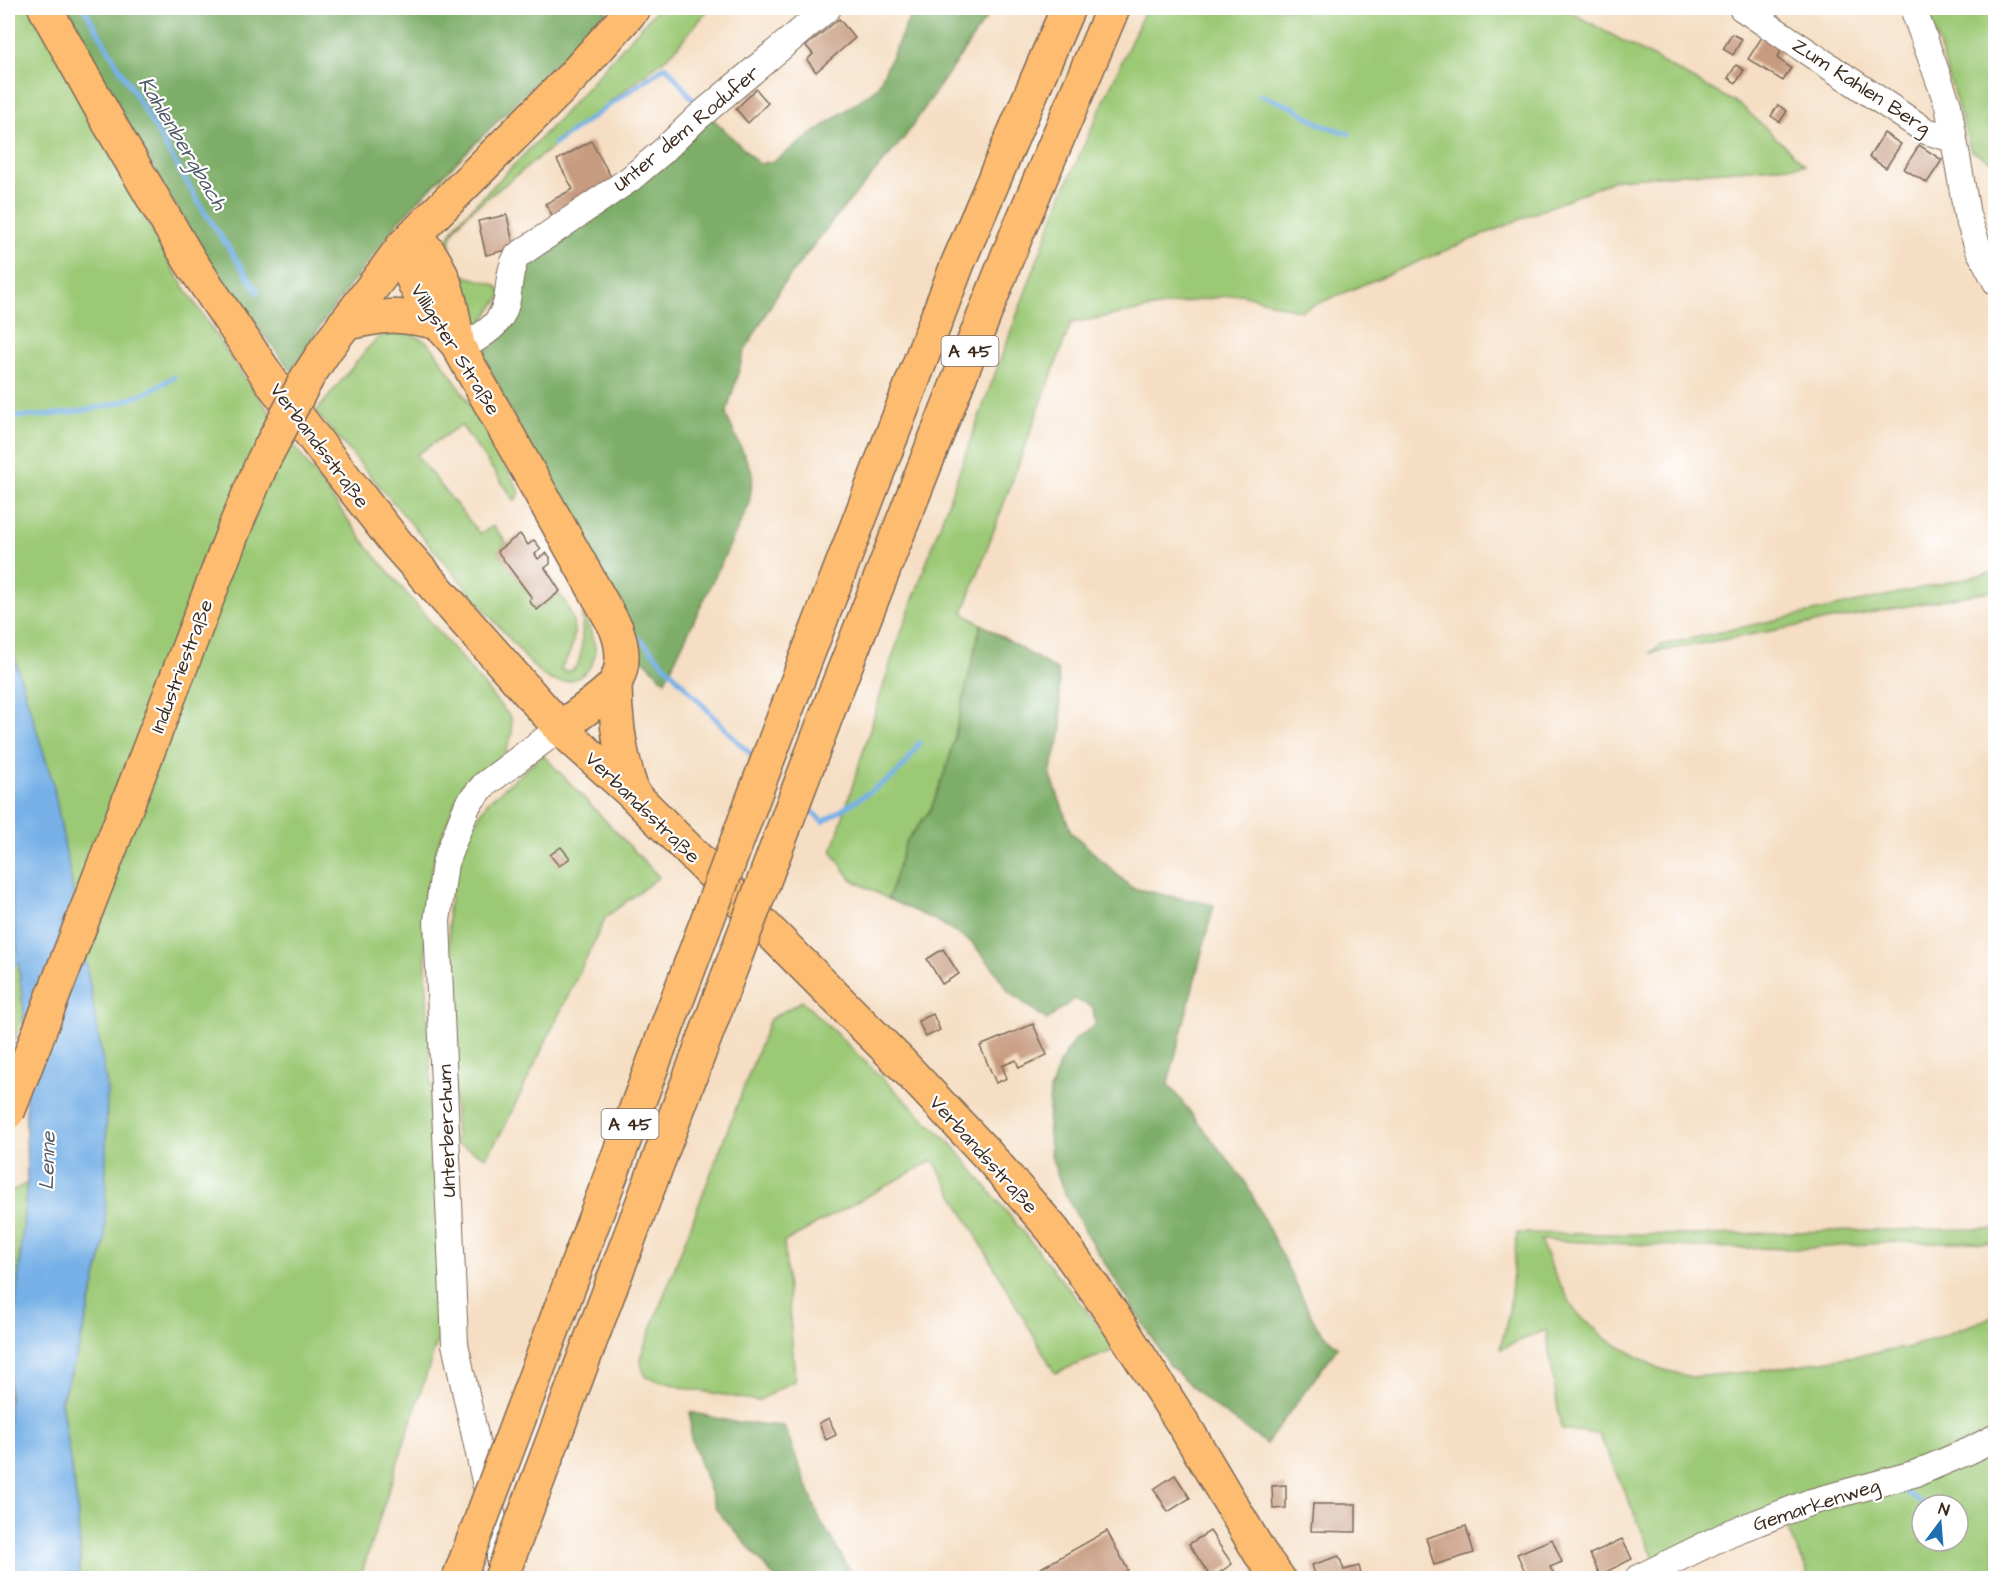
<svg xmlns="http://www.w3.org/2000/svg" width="2003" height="1586" viewBox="0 0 2003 1586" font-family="'Architects Daughter',sans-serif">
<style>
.green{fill:#9cc976;stroke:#6c7a4a;stroke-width:1.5;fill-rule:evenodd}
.forest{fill:#7dad67;stroke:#5c6c42;stroke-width:1.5}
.water{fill:#76b0e7;stroke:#586d82;stroke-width:1.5}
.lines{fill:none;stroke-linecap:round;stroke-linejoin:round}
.stream{stroke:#76b0e7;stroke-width:5}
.building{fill:#c79b80}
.minor-casing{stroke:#7c6958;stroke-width:28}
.major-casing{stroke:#7c6958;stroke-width:36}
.highway-casing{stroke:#7c6958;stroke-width:36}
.minor{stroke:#fff;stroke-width:26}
.major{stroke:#febc70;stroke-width:33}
.highway{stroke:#febc70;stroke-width:33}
.major-bridge-casing{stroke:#7c6958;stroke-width:36;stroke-linecap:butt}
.highway-bridge-casing{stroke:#7c6958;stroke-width:36;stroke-linecap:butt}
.major-bridge{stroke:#febc70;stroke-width:33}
.highway-bridge{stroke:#febc70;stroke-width:33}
.labels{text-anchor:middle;stroke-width:4.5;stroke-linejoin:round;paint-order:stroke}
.shield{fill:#fff;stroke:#766a62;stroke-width:1.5}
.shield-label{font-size:18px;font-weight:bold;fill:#3b2a1e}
.street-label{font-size:20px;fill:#3b2a1e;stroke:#fff}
.water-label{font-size:21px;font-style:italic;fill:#505964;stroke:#fff}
</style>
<rect width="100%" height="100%" fill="#fff"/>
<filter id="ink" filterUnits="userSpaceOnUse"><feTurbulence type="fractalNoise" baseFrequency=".0167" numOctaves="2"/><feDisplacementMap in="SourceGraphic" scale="12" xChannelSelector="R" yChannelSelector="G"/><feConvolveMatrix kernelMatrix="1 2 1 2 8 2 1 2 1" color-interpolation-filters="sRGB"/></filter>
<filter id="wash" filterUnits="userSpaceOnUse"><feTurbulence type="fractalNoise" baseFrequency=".008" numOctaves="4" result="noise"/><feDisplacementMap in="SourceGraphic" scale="24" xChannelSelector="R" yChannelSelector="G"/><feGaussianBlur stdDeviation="1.35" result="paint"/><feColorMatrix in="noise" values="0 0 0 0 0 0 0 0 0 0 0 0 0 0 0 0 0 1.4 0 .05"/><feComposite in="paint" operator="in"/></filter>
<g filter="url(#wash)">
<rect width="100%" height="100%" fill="#f5dec3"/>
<g class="green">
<polygon points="8,8 33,8 175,273 236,366 367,546 511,718 512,734 504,757 456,800 438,845 426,895 426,973 431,1079 447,1311 360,1578 79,1578 80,1551 77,1503 61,1401 78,1352 105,1242 12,647 8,637"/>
<path d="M 658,8 L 710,8 L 671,54 L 467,214 C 454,229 448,236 451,257 C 457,288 493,272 502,294 L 480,325 L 472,322 L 464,313 L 445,249 L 448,238 L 458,222 L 556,122 Z"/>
<polygon points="1146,8 1563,8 1742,106 1805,165 1617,179 1300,311 1241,294 1186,302 1071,323 963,613 981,624 949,760 931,809 906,842 888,899 851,879 832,852 892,658 979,417 1062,194"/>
<polygon points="1928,8 1995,8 1995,163 1971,151"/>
<path d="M 395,332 L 409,333 L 426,341 L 435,351 L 472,407 L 520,492 L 515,501 L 461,425 L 416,455 L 480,534 L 493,526 L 507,543 L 498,551 L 532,598 L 530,601 L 536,610 L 559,593 C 578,618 580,643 560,669 C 587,682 582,628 582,614 C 588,625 596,640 595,653 C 593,674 568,688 549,679 C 539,674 532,665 525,657 L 316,412 L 367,349 L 379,337 Z"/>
<polygon points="1995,572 1995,590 1650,653 1661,645"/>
<polygon points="543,755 659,877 606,917 503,1130 486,1157 456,1143 448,911 457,864 470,829 488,802"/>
<polygon points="8,863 24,1014 8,1058"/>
<polygon points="802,1001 955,1148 1117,1349 1055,1373 933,1160 784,1242 795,1380 758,1401 689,1389 645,1377 640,1358 770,1019"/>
<polygon points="27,1183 10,1367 8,1443 8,1193"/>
<polygon points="1995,1229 1995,1244 1972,1242 1896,1242 1798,1249 1696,1247 1540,1240 1555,1275 1575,1311 1606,1339 1658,1368 1691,1377 1759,1371 1911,1347 1985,1320 1995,1313 1995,1431 1656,1563 1599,1434 1561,1429 1546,1330 1500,1349 1509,1313 1517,1233 1709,1235 1857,1230"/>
<path d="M 1995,1442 L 1995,1578 L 1810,1578 L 1783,1520 ZM 1922,1505 L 1958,1505 L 1958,1541 L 1922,1541 Z"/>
</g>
<g class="forest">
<polygon points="62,8 610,8 400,219 322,323 292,372 205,258"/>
<polygon points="914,8 993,8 904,138 834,219 782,286 744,352 726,415 753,474 749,505 665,681 635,651 484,359 482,351 484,343 514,269 709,115 759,164 774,161 877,88"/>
<polygon points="981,624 1058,671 1062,730 1050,773 1071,832 1132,888 1214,905 1168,1084 1246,1183 1317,1327 1338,1347 1266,1444 1207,1401 1169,1365 1087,1235 1063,1190 1051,1156 1048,1125 1050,1091 1059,1064 1074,1040 1095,1025 1093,1007 1074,999 1047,1020 1009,992 991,965 971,942 939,922 888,899 906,841 931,809 949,760"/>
<polygon points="690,1412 734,1422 784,1426 820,1520 855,1578 775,1578 716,1509 691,1438"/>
</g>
<polygon class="water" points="8,637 53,783 84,949 107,1088 105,1242 78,1352 61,1401 77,1503 80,1551 79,1578 8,1578 8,1443 10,1367 27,1183 24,1015 8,863"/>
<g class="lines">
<g class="stream">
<polyline points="84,8 202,208 258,292"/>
<polyline points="1260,95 1293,107 1320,124 1349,134"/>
<polyline points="554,144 666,66 698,106 700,104"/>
<path d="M 8,417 C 52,416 110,410 150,391 C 158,387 166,381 174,377"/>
<polyline points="638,638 646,645 734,738 757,760"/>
<polyline points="805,805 823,822 894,776 906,763 919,743"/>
<polyline points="8,970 22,953"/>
<polyline points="1894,1491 1904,1491 1924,1505"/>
</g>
</g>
<g id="blocks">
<g class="building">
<polygon points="839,19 855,38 816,72 807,60 813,54 806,46"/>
<polygon points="1732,34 1742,39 1733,55 1723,49"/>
<polygon points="1762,37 1782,50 1777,58 1791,68 1783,81 1748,59"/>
<polygon points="1736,65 1744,70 1736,83 1728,78"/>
<polygon points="756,89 768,103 748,123 736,109"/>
<polygon points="1778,105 1787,111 1780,122 1771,116"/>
<polygon points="1884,133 1901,144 1886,168 1869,157"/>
<polygon points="591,141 615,184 554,218 545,204 573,189 557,160"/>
<polygon points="1919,145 1942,160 1927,183 1904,169"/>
<polygon points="1995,165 1996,165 1996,182 1990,179"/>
<polygon points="507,215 514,248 486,255 478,221"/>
<polygon points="520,534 528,545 534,540 541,549 535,554 538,559 546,553 550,557 550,564 545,568 560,591 537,610 529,601 532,598 497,551"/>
<polygon points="561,847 570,858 559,866 550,855"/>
<polygon points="943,949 959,974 942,984 927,959"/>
<polygon points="933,1014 940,1030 926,1037 918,1021"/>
<polygon points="1033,1024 1047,1055 1019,1068 1016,1060 1002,1066 1007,1078 996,1083 980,1046"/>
<polygon points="829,1418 836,1435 826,1440 819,1423"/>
<polygon points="1175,1475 1190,1498 1168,1512 1154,1489"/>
<polygon points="1286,1485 1286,1508 1273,1509 1272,1486"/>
<polygon points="1313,1504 1356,1504 1356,1532 1311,1531"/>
<polygon points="1466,1526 1474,1553 1434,1565 1426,1538"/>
<polygon points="1107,1531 1128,1570 1114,1578 1023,1578"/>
<polygon points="1210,1531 1232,1564 1211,1578 1189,1544"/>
<polygon points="1552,1539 1562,1562 1550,1567 1556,1578 1528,1578 1517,1554"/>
<polygon points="1622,1539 1632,1559 1600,1575 1590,1554"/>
<polygon points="1339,1556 1344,1570 1359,1566 1362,1578 1316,1578 1312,1565"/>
</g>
</g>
</g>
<g filter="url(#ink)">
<use href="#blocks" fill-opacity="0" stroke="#7c6958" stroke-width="1.5"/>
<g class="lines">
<defs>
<g id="minor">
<polyline points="1742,8 1926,131 1953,139"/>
<polyline points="1913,8 1948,105 1967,215 1979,250 1996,282"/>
<path d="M 460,349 C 484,334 505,325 508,293 C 510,279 510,269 517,256 L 630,179 L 662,152 L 697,118 L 828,8"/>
<polyline points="500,1574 500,1550 455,1344 437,921 445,863 468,804 484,785 560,728"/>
<polyline points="1638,1578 1730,1533 1811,1502 1917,1473 1969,1451 1996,1437"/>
</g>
<g id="major">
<polyline points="45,8 109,123 190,261 273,384 323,450 397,544 560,728 634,795 902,1064 985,1152 1053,1230 1111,1312 1187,1430 1260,1553 1278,1578"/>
<path d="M 413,235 C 444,262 451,300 457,339"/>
<path d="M 404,245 C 409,286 430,315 457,344 L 616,628 C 623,646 625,666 615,683 C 609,693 572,719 560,728"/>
<path d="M 344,324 C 384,315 397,313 438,323"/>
<polyline points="307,378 326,349 404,245 572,77 634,8"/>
<path d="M 615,684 C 615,723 620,757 633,794"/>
</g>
<g id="highway">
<polyline points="802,669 958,263 1068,8"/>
<polyline points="833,698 1008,255 1113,8"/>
</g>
</defs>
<use href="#minor" class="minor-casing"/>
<use href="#major" class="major-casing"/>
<use href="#highway" class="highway-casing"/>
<use href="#minor" class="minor"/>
<use href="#major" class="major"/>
<use href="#highway" class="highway"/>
<defs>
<polyline id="major-bridge" points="8,1112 237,522 263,461 307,378"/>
<g id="highway-bridge">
<polyline points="459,1578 802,669"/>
<polyline points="501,1578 833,698"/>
</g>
</defs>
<use href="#major-bridge" class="major-bridge-casing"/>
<use href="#highway-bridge" class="highway-bridge-casing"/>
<use href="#major-bridge" class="major-bridge"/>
<use href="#highway-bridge" class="highway-bridge"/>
</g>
</g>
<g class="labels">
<g class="shield">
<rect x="941.5" y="336" width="57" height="30" rx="4.5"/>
<rect x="601.5" y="1109" width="57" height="30" rx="4.5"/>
</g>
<g class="shield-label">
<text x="970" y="357">A 45</text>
<text x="630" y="1130">A 45</text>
</g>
<g class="street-label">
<text transform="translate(1862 86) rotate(33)" y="7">Zum Kahlen Berg</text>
<text transform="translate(686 128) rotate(-40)" y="7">Unter dem Rodufer</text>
<text transform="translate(456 349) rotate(58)" y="7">Villigster Straße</text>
<text transform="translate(320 445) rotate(53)" y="7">Verbandsstraße</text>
<text transform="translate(181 666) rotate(-69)" y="7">Industriestraße</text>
<text transform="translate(643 807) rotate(44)" y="7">Verbandsstraße</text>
<text transform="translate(446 1131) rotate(-92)" y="7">Unterberchum</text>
<text transform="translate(984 1154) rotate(48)" y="7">Verbandsstraße</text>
<text transform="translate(1816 1504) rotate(-18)" y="7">Gemarkenweg</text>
</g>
<g class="water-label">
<text transform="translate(183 143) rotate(59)" y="7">Kahlenbergbach</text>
<text transform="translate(47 1161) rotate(-88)" y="7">Lenne</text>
</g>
</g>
<rect width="2003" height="1586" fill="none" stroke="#fff" stroke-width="30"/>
<g transform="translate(1940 1523) rotate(16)"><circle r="28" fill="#ffffff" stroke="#b1aaa5" stroke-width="1.5"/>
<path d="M0-4.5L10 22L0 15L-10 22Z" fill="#1f6fb2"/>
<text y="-9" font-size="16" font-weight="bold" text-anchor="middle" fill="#3b2a1e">N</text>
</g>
</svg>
